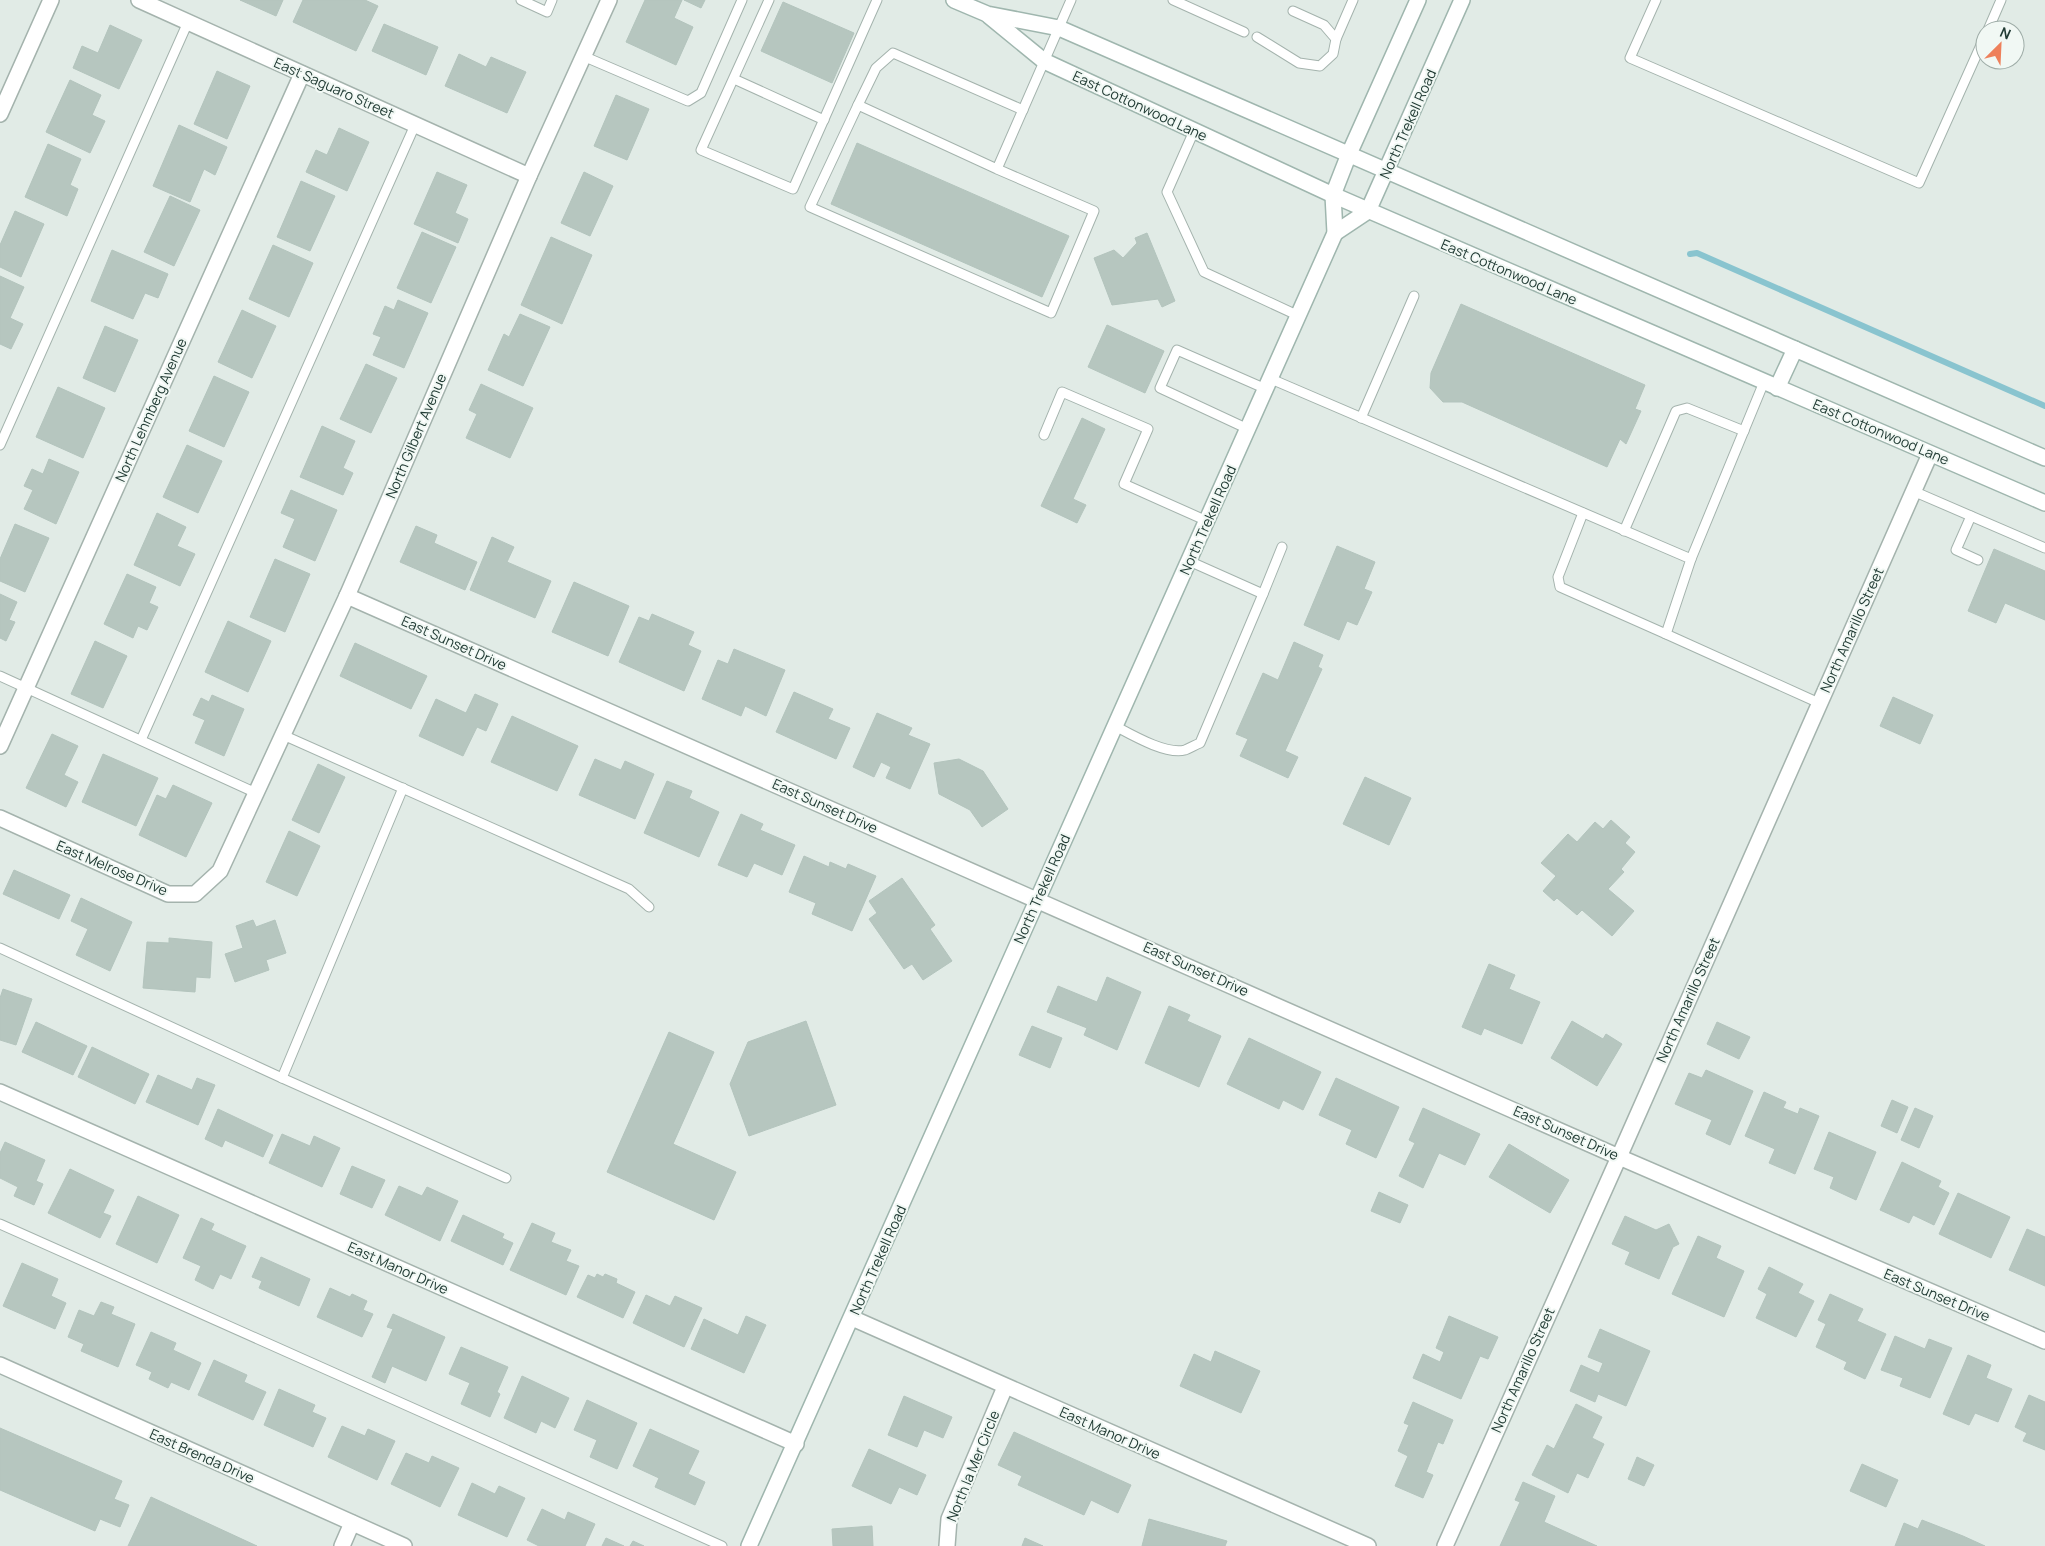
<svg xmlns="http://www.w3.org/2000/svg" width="2045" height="1546" viewBox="0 0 2045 1546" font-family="Manrope,sans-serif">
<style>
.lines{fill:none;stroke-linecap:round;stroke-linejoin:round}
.stream{stroke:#89c4cf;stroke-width:6}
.building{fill:#b6c6bf;stroke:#b3c4bd}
.service-casing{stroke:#a4b3ad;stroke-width:11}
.minor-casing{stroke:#a4b3ad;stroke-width:18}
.secondary-casing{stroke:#9fb6ae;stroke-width:18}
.service{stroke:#fff;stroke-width:9}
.minor{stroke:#fff;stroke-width:15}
.secondary{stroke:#fff;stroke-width:15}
.labels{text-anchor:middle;stroke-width:4;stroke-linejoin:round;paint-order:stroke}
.street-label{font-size:14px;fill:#213b34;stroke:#f1f8f4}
</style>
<rect width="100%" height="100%" fill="#e1ebe6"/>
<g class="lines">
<polyline class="stream" points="1690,254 1697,253 2045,406"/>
</g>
<g class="building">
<polygon points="240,0 283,0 276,16"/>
<polygon points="303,0 365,0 378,6 356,51 293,22"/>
<polygon points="645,0 682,0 674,18 693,27 676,65 626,42"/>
<polygon points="684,0 705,0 701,8"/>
<polygon points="783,2 854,33 832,83 761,51"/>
<polygon points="384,24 438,47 426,75 372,51"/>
<polygon points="110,25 142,40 119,89 73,68 82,46 98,53"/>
<polygon points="459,54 486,67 491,57 526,72 507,113 445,86"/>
<polygon points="217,71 250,86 227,139 194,124"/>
<polygon points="70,80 101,95 92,115 105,121 90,153 46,132"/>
<polygon points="616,95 649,109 627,160 594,146"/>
<polygon points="179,125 227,147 215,175 204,169 190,202 153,186"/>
<polygon points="339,128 369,142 347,191 306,172 316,150 327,155"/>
<polygon points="857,143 1069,236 1042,297 831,204"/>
<polygon points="48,144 81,159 70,185 78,189 67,216 25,197"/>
<polygon points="437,172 467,185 455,213 468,219 458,243 414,224"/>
<polygon points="584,172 613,186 590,236 561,223"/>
<polygon points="301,181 335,196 310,251 277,237"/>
<polygon points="170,196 200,210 174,266 144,252"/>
<polygon points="15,211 44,224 21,277 0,267 0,245"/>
<polygon points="422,232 456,247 431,303 397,288"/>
<polygon points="1147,233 1175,301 1162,307 1158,299 1112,305 1094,258 1114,250 1123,258 1137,243 1135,238"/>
<polygon points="551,237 592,255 562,324 521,305"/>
<polygon points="273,245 313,263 289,317 249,299"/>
<polygon points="112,250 168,274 158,298 145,293 133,319 91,301"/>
<polygon points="0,276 24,287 10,318 23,324 11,349 0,344"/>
<polygon points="398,300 428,313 404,368 373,355 381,337 373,334 385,306 394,310"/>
<polygon points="1461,304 1645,385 1635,409 1641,411 1626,444 1620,439 1607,467 1462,402 1443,402 1430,388 1431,373"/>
<polygon points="242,310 276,326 252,378 218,362"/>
<polygon points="520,314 550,327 523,386 488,370 504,334 509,337"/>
<polygon points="1107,325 1164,351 1145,393 1088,367"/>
<polygon points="105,326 138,340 115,392 83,378"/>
<polygon points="366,364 397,378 371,433 340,419"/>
<polygon points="214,376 249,392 224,447 189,431"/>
<polygon points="481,384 533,408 510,458 466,438 477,414 469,410"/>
<polygon points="58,387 105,408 83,458 36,437"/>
<polygon points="1082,418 1105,429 1073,499 1086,505 1077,523 1041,506"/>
<polygon points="322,426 355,441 343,468 353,473 343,495 300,477"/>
<polygon points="187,445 222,461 198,513 163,497"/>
<polygon points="49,459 79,472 56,524 24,509 33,490 24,486 32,469 43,474"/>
<polygon points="291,490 337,510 315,561 283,547 295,519 281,513"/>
<polygon points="157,513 186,527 177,546 195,554 180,586 134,565"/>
<polygon points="15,524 49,538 25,592 0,581 0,559"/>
<polygon points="416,526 437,535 434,543 477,562 465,590 400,562"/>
<polygon points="492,537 514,547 507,562 551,581 535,618 470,590"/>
<polygon points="1337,546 1375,562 1364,589 1372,592 1357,625 1347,621 1339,640 1304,625"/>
<polygon points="1994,549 2045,571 2045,620 2005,603 1996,623 1968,611"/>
<polygon points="275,559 310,574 285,632 250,617"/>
<polygon points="127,574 156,587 149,603 158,607 147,630 138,626 133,638 104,624"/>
<polygon points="574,582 629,606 608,656 552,632"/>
<polygon points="0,594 17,602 9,620 15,622 6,641 0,638"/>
<polygon points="652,614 694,632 688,645 701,651 684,691 619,662 639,617 649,621"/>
<polygon points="228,621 271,641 248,692 205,672"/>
<polygon points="95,641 127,656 103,708 71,694"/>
<polygon points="1294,642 1323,655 1318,667 1322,669 1285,751 1298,757 1288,778 1240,756 1248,739 1236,734 1263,673 1278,680"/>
<polygon points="355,643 427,676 411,709 340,676"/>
<polygon points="734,649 785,670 766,716 745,706 741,716 702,699 718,660 728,664"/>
<polygon points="794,692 833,709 828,719 850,728 836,759 776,732"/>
<polygon points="475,694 498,704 486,731 477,727 463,756 419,736 436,699 466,713"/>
<polygon points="212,695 244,709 224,756 195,743 205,720 193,715 201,698 209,702"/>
<polygon points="1893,697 1933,715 1920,744 1880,726"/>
<polygon points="877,713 912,728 908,735 930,744 910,789 886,778 891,767 881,762 874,777 853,767"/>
<polygon points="512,716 578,746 557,791 491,762"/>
<polygon points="52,734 78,746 64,775 78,782 66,807 26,788"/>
<polygon points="103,754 158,778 136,826 82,802"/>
<polygon points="595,759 621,770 625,761 654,774 635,819 579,795"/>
<polygon points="959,759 983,771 1008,809 982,827 970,810 939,794 934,763"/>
<polygon points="318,764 345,777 319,833 292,820"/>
<polygon points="1365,777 1411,798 1389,845 1343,824"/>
<polygon points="667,781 692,791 689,798 719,812 699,857 644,833"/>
<polygon points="173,785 212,803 186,857 139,835 157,795 166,799"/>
<polygon points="741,814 763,824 760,830 795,845 782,875 754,863 747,877 718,865"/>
<polygon points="1611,820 1630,837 1625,843 1635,852 1621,869 1624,872 1608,889 1634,911 1612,936 1582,910 1577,915 1557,898 1554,901 1543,891 1556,876 1541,863 1568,834 1577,842 1595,822 1603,829"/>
<polygon points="289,831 320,846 297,896 266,882"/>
<polygon points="804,856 829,867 830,862 846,869 848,864 876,876 852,931 812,914 816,903 789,892"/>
<polygon points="14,870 70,895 59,919 3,894"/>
<polygon points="902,878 935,925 930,929 952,961 923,980 912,964 904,969 869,919 877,913 869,901"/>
<polygon points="81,898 132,922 110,971 76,955 88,929 71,921"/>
<polygon points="253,920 256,927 275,920 286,953 266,960 269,970 235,982 225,954 243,948 236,926"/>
<polygon points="169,938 212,942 210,978 196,977 195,992 143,988 147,942 169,943"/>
<polygon points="1489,964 1515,975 1509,989 1540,1002 1522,1044 1484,1028 1481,1035 1462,1027"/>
<polygon points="1107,977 1141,992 1117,1050 1084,1035 1087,1028 1047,1012 1058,986 1097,1002"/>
<polygon points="3,989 32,999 16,1045 0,1040 0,998"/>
<polygon points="1169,1006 1190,1015 1187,1021 1221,1036 1199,1087 1145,1063"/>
<polygon points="806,1021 836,1105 749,1136 730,1084 748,1042"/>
<polygon points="1572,1021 1603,1039 1606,1034 1622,1044 1597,1086 1551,1058"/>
<polygon points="36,1022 87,1046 73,1075 22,1052"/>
<polygon points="1717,1022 1750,1037 1739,1059 1707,1044"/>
<polygon points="1032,1026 1062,1038 1050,1068 1019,1055"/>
<polygon points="669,1032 714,1052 673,1144 736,1172 714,1220 607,1172"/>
<polygon points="1249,1038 1321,1072 1303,1110 1283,1100 1279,1109 1227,1084"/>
<polygon points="92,1047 149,1074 135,1104 78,1077"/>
<polygon points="1706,1070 1753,1091 1730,1145 1706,1134 1712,1120 1675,1104 1689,1073 1702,1078"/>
<polygon points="158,1075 192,1090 197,1078 215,1085 198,1125 146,1102"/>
<polygon points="1336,1078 1399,1107 1376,1158 1346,1144 1352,1130 1319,1115"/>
<polygon points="1764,1092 1786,1102 1783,1108 1798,1114 1800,1108 1819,1116 1795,1174 1769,1163 1775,1149 1745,1136"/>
<polygon points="1892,1100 1908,1107 1897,1133 1881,1126"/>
<polygon points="1423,1108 1480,1134 1465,1165 1439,1153 1423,1188 1399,1176 1415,1143 1409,1140"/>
<polygon points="1915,1108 1933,1116 1919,1148 1901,1140"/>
<polygon points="218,1109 273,1135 263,1157 225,1140 222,1147 205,1139"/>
<polygon points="1829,1132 1876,1152 1856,1200 1830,1188 1834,1177 1814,1169"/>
<polygon points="282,1134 310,1146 314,1136 340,1148 322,1187 269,1163"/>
<polygon points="5,1142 45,1160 36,1181 43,1184 34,1205 14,1196 18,1187 0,1178 0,1153"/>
<polygon points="1509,1144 1569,1180 1550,1213 1489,1177"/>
<polygon points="1902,1162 1941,1181 1938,1187 1949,1193 1934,1225 1913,1215 1909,1223 1880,1210"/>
<polygon points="352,1166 385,1180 372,1208 340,1194"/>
<polygon points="70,1169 114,1190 103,1213 111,1216 100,1238 48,1213"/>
<polygon points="399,1186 422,1196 427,1187 458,1201 440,1241 385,1215"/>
<polygon points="1379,1192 1408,1205 1400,1223 1371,1211"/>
<polygon points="1958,1193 2010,1217 1991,1258 1939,1234"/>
<polygon points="138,1196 179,1215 157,1263 116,1244"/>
<polygon points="463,1215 504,1234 502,1238 513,1243 503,1265 451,1241"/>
<polygon points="1625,1216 1656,1230 1669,1224 1679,1244 1673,1247 1659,1279 1625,1264 1630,1252 1612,1244"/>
<polygon points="201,1218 214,1224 211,1230 246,1246 231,1279 220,1274 213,1289 195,1280 201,1266 183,1258"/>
<polygon points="532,1223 555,1233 551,1242 571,1250 566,1261 579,1266 566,1295 510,1270"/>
<polygon points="2027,1229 2045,1237 2045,1286 2009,1270"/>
<polygon points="1698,1236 1721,1246 1716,1258 1744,1271 1724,1317 1672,1294"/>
<polygon points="261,1257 310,1279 299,1306 259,1288 262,1281 252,1277"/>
<polygon points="22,1263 58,1279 51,1296 66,1303 55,1329 3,1306"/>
<polygon points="1769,1267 1803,1284 1798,1293 1814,1301 1796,1337 1756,1318 1767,1294 1758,1289"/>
<polygon points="597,1274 603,1277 605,1274 617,1279 616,1283 635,1292 623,1318 577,1297 588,1275 595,1278"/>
<polygon points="330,1288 350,1297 352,1294 367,1301 363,1310 373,1314 362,1337 317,1317"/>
<polygon points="1830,1294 1863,1309 1857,1321 1886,1334 1865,1379 1844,1369 1847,1362 1816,1347 1826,1324 1818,1320"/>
<polygon points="646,1295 670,1306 675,1296 702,1308 684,1347 633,1323"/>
<polygon points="101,1302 114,1307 111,1314 135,1324 118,1367 81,1351 84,1344 68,1337 79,1310 94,1316"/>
<polygon points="393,1314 445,1337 426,1381 392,1366 385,1383 372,1377 393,1329 387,1327"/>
<polygon points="746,1316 766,1325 744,1373 691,1349 704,1319 738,1335"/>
<polygon points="1449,1316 1498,1337 1488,1359 1480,1356 1461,1399 1413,1378 1423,1354 1440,1362 1444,1352 1436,1348"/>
<polygon points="1600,1329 1650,1351 1626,1406 1598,1394 1595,1402 1570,1391 1581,1365 1599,1373 1603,1363 1588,1357"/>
<polygon points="151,1332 176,1343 173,1350 201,1363 189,1390 171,1382 168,1388 149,1379 152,1372 136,1365"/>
<polygon points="1895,1336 1925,1349 1929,1339 1952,1348 1930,1398 1900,1386 1903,1378 1881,1370"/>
<polygon points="461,1347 508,1367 497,1392 500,1394 490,1417 461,1404 470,1383 449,1374"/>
<polygon points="1215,1351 1260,1371 1241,1413 1180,1386 1194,1354 1211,1362"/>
<polygon points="1968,1355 1991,1365 1986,1378 2012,1389 1998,1422 1975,1413 1969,1425 1943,1414"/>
<polygon points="214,1360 247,1375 244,1382 266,1392 253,1420 198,1395"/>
<polygon points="522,1376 569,1398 555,1428 541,1421 536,1433 504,1418"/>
<polygon points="279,1389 315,1405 312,1412 326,1418 313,1447 264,1425"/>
<polygon points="2029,1395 2045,1402 2045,1450 2023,1441 2027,1433 2015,1427"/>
<polygon points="904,1396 952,1417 943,1438 924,1430 917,1447 888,1435"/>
<polygon points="587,1400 637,1423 617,1469 590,1457 597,1440 574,1430"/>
<polygon points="1413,1402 1453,1420 1443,1444 1438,1442 1426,1472 1433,1475 1423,1498 1395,1486 1408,1456 1398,1451 1409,1425 1404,1423"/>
<polygon points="1576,1404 1602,1417 1592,1438 1604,1444 1588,1478 1577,1473 1568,1493 1532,1475 1547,1445 1554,1449"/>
<polygon points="342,1426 365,1436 368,1429 395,1441 377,1480 328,1457"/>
<polygon points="0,1428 122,1481 114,1499 129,1505 120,1527 100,1519 95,1531 0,1490"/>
<polygon points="650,1429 699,1451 688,1474 705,1482 695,1505 655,1487 659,1478 633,1466"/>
<polygon points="1014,1432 1131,1485 1118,1513 1091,1500 1084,1515 1018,1485 1022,1476 998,1465"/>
<polygon points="869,1449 926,1475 917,1495 899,1487 891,1504 852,1486"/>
<polygon points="406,1453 429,1463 432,1456 459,1468 440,1507 391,1484"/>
<polygon points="1637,1457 1654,1465 1644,1486 1628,1479"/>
<polygon points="1862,1464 1898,1480 1886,1507 1850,1491"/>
<polygon points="1523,1482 1555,1496 1544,1522 1597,1546 1500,1546 1520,1502 1515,1500"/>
<polygon points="472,1483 495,1494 499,1486 525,1498 507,1537 458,1515"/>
<polygon points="151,1497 257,1546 128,1546"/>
<polygon points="542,1509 565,1520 568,1512 595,1524 585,1546 539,1546 527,1540"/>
<polygon points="1149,1519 1227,1541 1225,1546 1142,1546"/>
<polygon points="1922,1520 1963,1536 1985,1546 1895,1546 1904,1523 1918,1529"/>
<polygon points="872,1526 873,1546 833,1546 832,1529"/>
<polygon points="606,1538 624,1546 602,1546"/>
<polygon points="1025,1538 1043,1546 1022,1546"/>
<polygon points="633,1541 644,1546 630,1546"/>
</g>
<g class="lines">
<defs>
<g id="service">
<polyline points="521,0 547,12 552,0"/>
<polyline points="769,0 701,150 793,189 877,0"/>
<polyline points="1173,0 1244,32"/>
<polyline points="1656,0 1630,58 1919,183 1985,36"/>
<polyline points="1988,30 2001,0"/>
<polyline points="1257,37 1299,63 1320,66 1333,54 1336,39 1324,25 1293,11"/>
<polyline points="1336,39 1353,0"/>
<polyline points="583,56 688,101 701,93 742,0"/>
<polyline points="734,79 824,120"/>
<polyline points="858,105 876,68 893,53 1023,110"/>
<polyline points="1194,131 1167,192 1204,272 1299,316"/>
<polyline points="997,169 1094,211 1051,313 810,207 858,105 997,169 1071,0"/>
<polyline points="1271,379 1691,559 1666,634 1819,703"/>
<polyline points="1361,418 1414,296"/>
<polyline points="1248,429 1160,388 1177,350 1266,389"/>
<polyline points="1044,435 1062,392 1148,429 1124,484 1207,521"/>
<polyline points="0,445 188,22"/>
<polyline points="1913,491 2045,548"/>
<polyline points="1583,513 1558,577 1560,587 1666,634"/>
<polyline points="1971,516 1956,550 1978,560"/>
<polyline points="1624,531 1676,411 1687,408 1744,431"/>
<polyline points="1691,559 1764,382"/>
<polyline points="1263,594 1282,547"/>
<polyline points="0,676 256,793"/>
<path d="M 1115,726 C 1132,735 1166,755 1185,750 C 1190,748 1195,745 1200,743 L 1263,594 L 1189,561"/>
<polyline points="283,735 629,889 649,907"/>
<polyline points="141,740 415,125"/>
<polyline points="0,948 282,1078 506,1178"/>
<polyline points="282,1078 403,788"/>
<polyline points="0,1224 722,1546"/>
</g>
<g id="minor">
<polyline points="139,0 529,176"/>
<polyline points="0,114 51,0"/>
<polyline points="347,596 1619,1157 2045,1341"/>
<polyline points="0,746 302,74"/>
<polyline points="0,818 168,894 195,894 220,871 347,596 529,176 609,0"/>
<polyline points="0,1092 796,1444"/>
<polyline points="852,1318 1368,1546"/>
<polyline points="0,1365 404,1546"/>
<polyline points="342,1546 352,1523"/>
<polyline points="947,1546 949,1519 1005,1387"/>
<polyline points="1445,1546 1619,1157 1930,454"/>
</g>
<g id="secondary">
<polyline points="954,0 987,14 1059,28 2045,458"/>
<polyline points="989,16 1044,61 1333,195 2045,503"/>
<polyline points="1335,233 1368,211 1462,0"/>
<polyline points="1777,388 1795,349"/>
<polyline points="749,1546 1335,233 1333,195 1349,154 1418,0"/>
</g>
</defs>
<use href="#service" class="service-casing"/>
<use href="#minor" class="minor-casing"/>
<use href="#secondary" class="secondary-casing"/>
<use href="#service" class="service"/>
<use href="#minor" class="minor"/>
<use href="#secondary" class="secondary"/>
</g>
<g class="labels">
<g class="street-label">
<text transform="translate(334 88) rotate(24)" y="5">East Saguaro Street</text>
<text transform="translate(1140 106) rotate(25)" y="5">East Cottonwood Lane</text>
<text transform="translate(1408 124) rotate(-66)" y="5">North Trekell Road</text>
<text transform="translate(1509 272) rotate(23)" y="5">East Cottonwood Lane</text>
<text transform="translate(151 410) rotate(-66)" y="5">North Lehmberg Avenue</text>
<text transform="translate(1881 432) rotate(23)" y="5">East Cottonwood Lane</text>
<text transform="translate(416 436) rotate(-67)" y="5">North Gilbert Avenue</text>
<text transform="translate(1208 520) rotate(-66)" y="5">North Trekell Road</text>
<text transform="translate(1852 630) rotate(-66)" y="5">North Amarillo Street</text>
<text transform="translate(454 643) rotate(24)" y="5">East Sunset Drive</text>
<text transform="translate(825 806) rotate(24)" y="5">East Sunset Drive</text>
<text transform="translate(112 868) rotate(23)" y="5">East Melrose Drive</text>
<text transform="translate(1042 889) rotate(-66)" y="5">North Trekell Road</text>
<text transform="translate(1196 969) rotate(24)" y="5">East Sunset Drive</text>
<text transform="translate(1688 1000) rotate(-66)" y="5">North Amarillo Street</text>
<text transform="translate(1566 1133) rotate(24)" y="5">East Sunset Drive</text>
<text transform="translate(878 1260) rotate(-66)" y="5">North Trekell Road</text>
<text transform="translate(398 1268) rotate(24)" y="5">East Manor Drive</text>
<text transform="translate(1937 1295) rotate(23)" y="5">East Sunset Drive</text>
<text transform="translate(1523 1370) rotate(-66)" y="5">North Amarillo Street</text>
<text transform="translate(1110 1433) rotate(24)" y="5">East Manor Drive</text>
<text transform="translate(202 1456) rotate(24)" y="5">East Brenda Drive</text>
<text transform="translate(973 1466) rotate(-68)" y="5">North la Mer Circle</text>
</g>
</g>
<g transform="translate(2000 45) rotate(24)"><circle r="24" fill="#f1f8f4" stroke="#9eaca7"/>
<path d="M0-4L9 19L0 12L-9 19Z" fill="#ee805b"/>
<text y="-8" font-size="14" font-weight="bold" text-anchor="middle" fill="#213b34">N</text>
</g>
</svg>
